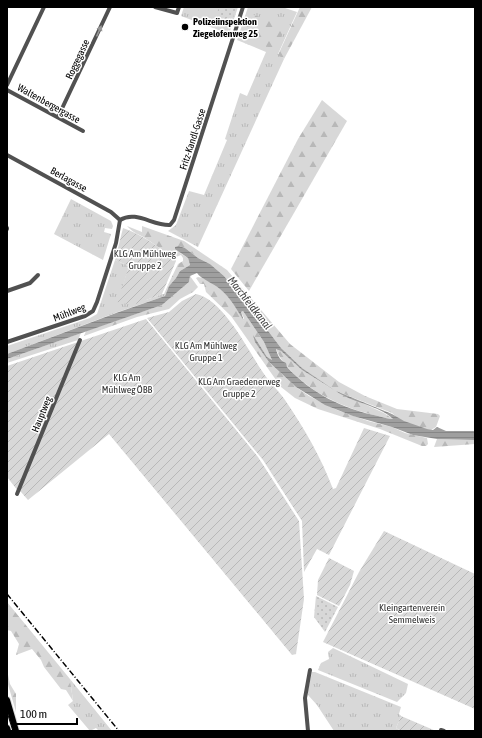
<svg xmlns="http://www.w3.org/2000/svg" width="482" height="738" viewBox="0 0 482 738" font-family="'Asap Condensed',sans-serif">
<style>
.grass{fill:url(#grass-tufts)}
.forest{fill:url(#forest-firs)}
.park{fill:url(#park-dots)}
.garden{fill:url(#garden-furrows)}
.pitch{fill:#d8d8d8}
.water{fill:url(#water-rules)}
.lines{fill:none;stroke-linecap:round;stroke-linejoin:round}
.primary-casing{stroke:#dbdbdb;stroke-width:8}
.minor{stroke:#515151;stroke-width:4}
.primary{stroke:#000;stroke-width:6}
.tram{stroke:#000;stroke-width:1}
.rail{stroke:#000;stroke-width:1.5;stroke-dasharray:6 2 1 2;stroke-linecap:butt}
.oneway{fill:#979797}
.poi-dot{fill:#000;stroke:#fff;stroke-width:1.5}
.labels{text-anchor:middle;stroke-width:3;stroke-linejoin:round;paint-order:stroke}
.poi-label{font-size:10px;font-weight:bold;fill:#000;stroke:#fff;text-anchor:start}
.street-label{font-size:10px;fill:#000;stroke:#fff}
.park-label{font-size:10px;fill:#2f2f2f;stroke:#fff}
.water-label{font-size:11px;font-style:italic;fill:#404040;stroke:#fff}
</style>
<defs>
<pattern id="grass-tufts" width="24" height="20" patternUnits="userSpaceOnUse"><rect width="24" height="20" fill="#d8d8d8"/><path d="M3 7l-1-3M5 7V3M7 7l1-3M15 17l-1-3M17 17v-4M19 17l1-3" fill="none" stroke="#b8b8b8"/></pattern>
<pattern id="forest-firs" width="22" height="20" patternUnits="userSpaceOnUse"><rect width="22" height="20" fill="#d8d8d8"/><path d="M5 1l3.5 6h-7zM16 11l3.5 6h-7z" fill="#b8b8b8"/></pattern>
<pattern id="park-dots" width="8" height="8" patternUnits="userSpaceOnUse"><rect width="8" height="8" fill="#d8d8d8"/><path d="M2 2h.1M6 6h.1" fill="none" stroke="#b8b8b8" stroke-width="1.8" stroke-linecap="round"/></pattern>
<pattern id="garden-furrows" width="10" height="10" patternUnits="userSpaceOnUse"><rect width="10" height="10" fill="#d8d8d8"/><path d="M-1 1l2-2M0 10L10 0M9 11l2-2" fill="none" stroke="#b8b8b8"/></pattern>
<pattern id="water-rules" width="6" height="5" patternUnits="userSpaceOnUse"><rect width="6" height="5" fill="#9f9f9f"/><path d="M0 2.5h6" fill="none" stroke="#878787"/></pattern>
</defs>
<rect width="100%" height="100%" fill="#fff"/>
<g class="grass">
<polygon points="184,7 238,7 229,34 181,16"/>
<polygon points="248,7 282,7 297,12 278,54 284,59 198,247 168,231 176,225 189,191 204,195 227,140 225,139 240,93 247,96 266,52 237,40"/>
<polygon points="71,199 111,221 113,226 112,229 105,228 104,232 111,234 103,260 54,234"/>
<polygon points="115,260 129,266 118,302 146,300 162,294 164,294 168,285 169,286 165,296 115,313 7,354 7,346 90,318 97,314"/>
<polygon points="81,333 78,340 7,363 7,359"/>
<polygon points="333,648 408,684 406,693 397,702 318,670 321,663 329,659 328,652"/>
<polygon points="312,672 315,672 401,707 399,714 401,716 396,728 401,731 334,731 317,705 308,695 308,690"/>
<polygon points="70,679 112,731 99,731 96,728 90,731 68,705 73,701"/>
</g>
<g class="forest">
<polygon points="300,7 312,7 284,59 278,55"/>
<polygon points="249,13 286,27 275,50 241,36"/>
<polygon points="322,100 347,121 249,291 231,269 298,139"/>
<path d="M 127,226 L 142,232 L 142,226 L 184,241 L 227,270 L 290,344 L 339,382 L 365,396 L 397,409 L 438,414 L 440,416 L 436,427 L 431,430 C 417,428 402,423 392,413 L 336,391 L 384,413 L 393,419 C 388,419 383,417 378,416 C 343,408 308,392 285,364 C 281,359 278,355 276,348 L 281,351 L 302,370 L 332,389 L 302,368 L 281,348 L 247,303 L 224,276 L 210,264 L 198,258 L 185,248 L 179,246 L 180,253 L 188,258 L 190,265 L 180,271 L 176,278 L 169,286 L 168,285 L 178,264 L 183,261 L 183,258 L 181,255 L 176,257 L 176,261 C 166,253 156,245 145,238 C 138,234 132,232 127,226 Z"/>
<polygon points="190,276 198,287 193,292 180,299 169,309 137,317 84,336 86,331 162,305 189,282"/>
<path d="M 198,277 C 219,280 235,303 244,321 L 244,318 L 241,312 L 243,311 L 264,342 L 272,360 L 267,357 L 253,336 L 269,362 L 296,387 L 309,396 L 337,410 L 368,421 L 392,427 L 405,433 L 427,438 L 428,444 L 426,446 L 422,446 L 380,429 L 318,409 L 295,398 L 281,387 L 231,316 L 206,292 L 204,284 L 200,284 L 196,278 Z"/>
<polygon points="437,439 475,440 475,444 434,447"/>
<polygon points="7,602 70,679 73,701 66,690 61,689 44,667 41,660 32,649 16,655 19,644 11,631 7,630"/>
<polygon points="7,670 10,684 16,694 16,712 7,681"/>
</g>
<g class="park">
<polygon points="219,7 236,7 228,33 213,27"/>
<polygon points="316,596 338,607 325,632 314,617"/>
</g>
<g class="garden">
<path d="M 123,228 C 143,235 159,247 176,261 L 162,294 L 133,305 L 117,302 L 129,266 L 115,260 Z"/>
<path d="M 196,294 C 223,299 248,350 262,371 C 269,382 278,390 285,400 C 304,428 321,457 333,489 L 336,488 L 364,428 L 390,436 L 329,555 L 317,549 L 304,572 L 302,521 L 263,460 L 147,318 L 169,312 L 182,301 Z"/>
<polygon points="146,319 258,457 299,521 304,599 296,654 292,655 109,434 28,500 21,492 18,491 7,477 7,366"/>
<polygon points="384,531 475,574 475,709 323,642 359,572"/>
<polygon points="329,558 354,571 350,585 339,606 317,595 318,580"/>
<polygon points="401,716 436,731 401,731 396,728"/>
</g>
<polygon class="pitch" points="189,7 218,7 213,25 189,16 191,8"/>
<path class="water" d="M 179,246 L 185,248 L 198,258 L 210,264 L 224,276 L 247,303 L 281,348 L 302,368 L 334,390 L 302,370 L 281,351 L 276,349 C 277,354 280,361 286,363 L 287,367 C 311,393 343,409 378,416 C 383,417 388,419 393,419 C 379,405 352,403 336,391 L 392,414 L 404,421 L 427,429 L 433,430 L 437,427 L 446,431 L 475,431 L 475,440 L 437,439 L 413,435 L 392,427 L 353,416 L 325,405 L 296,387 L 269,362 L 255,342 L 253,335 L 267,357 L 272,360 L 264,342 L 243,311 L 241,312 L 244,321 C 237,310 231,298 220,289 C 213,283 201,279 197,273 L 190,276 L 189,282 L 162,305 L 7,359 L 7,354 L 116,313 L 165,296 L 169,286 L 176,278 L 180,271 L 190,265 L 188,258 L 175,249 L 175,247 Z"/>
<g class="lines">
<defs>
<g id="primary">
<polyline points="7,700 16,731"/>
<polyline points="7,728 8,731"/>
</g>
</defs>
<use href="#primary" class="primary-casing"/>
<g class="minor">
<polyline points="155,7 177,13 179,7"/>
<polyline points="7,85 44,7"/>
<polyline points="7,90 83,131"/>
<polyline points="58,117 110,7"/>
<polyline points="7,155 111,212 120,220"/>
<path d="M 120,220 C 136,210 153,226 170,225 L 174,220 L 243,7"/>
<polyline points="7,229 7,228"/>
<polyline points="7,291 30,283 38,275"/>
<polyline points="7,342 85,316 93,311 97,302 116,243 120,220"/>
<polyline points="17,494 80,340"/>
<polyline points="441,730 444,731"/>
<polyline points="308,731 305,698 310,670"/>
</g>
<use href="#primary" class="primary"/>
<polyline class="tram" points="7,712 13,731"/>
<polyline class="rail" points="7,594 119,731"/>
</g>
<defs><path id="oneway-solid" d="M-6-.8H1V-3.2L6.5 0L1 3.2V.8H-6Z"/></defs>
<use class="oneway" href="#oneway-solid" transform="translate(99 31) rotate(-66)"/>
<circle class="poi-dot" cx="185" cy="27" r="4"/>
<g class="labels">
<g class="poi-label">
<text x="193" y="25">Polizeiinspektion<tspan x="193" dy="12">Ziegelofenweg 25</tspan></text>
</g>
<g class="street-label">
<text transform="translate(77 59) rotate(-65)" y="4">Roggegasse</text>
<text transform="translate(49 103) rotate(29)" y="4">Waltenbergergasse</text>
<text transform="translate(192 139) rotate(-72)" y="4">Fritz-Kandl-Gasse</text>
<text transform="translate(69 179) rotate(29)" y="4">Berlagasse</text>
<text transform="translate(69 312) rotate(-21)" y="4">Mühlweg</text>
<text transform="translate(41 414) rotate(-68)" y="4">Hauptweg</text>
</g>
<g class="park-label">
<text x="145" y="257">KLG Am Mühlweg<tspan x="145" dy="12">Gruppe 2</tspan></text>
<text x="206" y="349">KLG Am Mühlweg<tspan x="206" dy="12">Gruppe 1</tspan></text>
<text x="127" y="381">KLG Am<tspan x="127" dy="12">Mühlweg ÖBB</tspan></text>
<text x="239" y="385">KLG Am Graedenerweg<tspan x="239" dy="12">Gruppe 2</tspan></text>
<text x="412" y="611">Kleingartenverein<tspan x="412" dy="12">Semmelweis</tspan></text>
</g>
<g class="water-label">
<text transform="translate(250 303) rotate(52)" y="4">Marchfeldkanal</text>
</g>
</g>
<rect width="482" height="738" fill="none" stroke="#000000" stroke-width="16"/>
<path d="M14 718v6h63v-6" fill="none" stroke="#000000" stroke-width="2"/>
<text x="20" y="718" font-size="12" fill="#000000" stroke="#ffffff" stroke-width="3" paint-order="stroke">100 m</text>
</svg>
